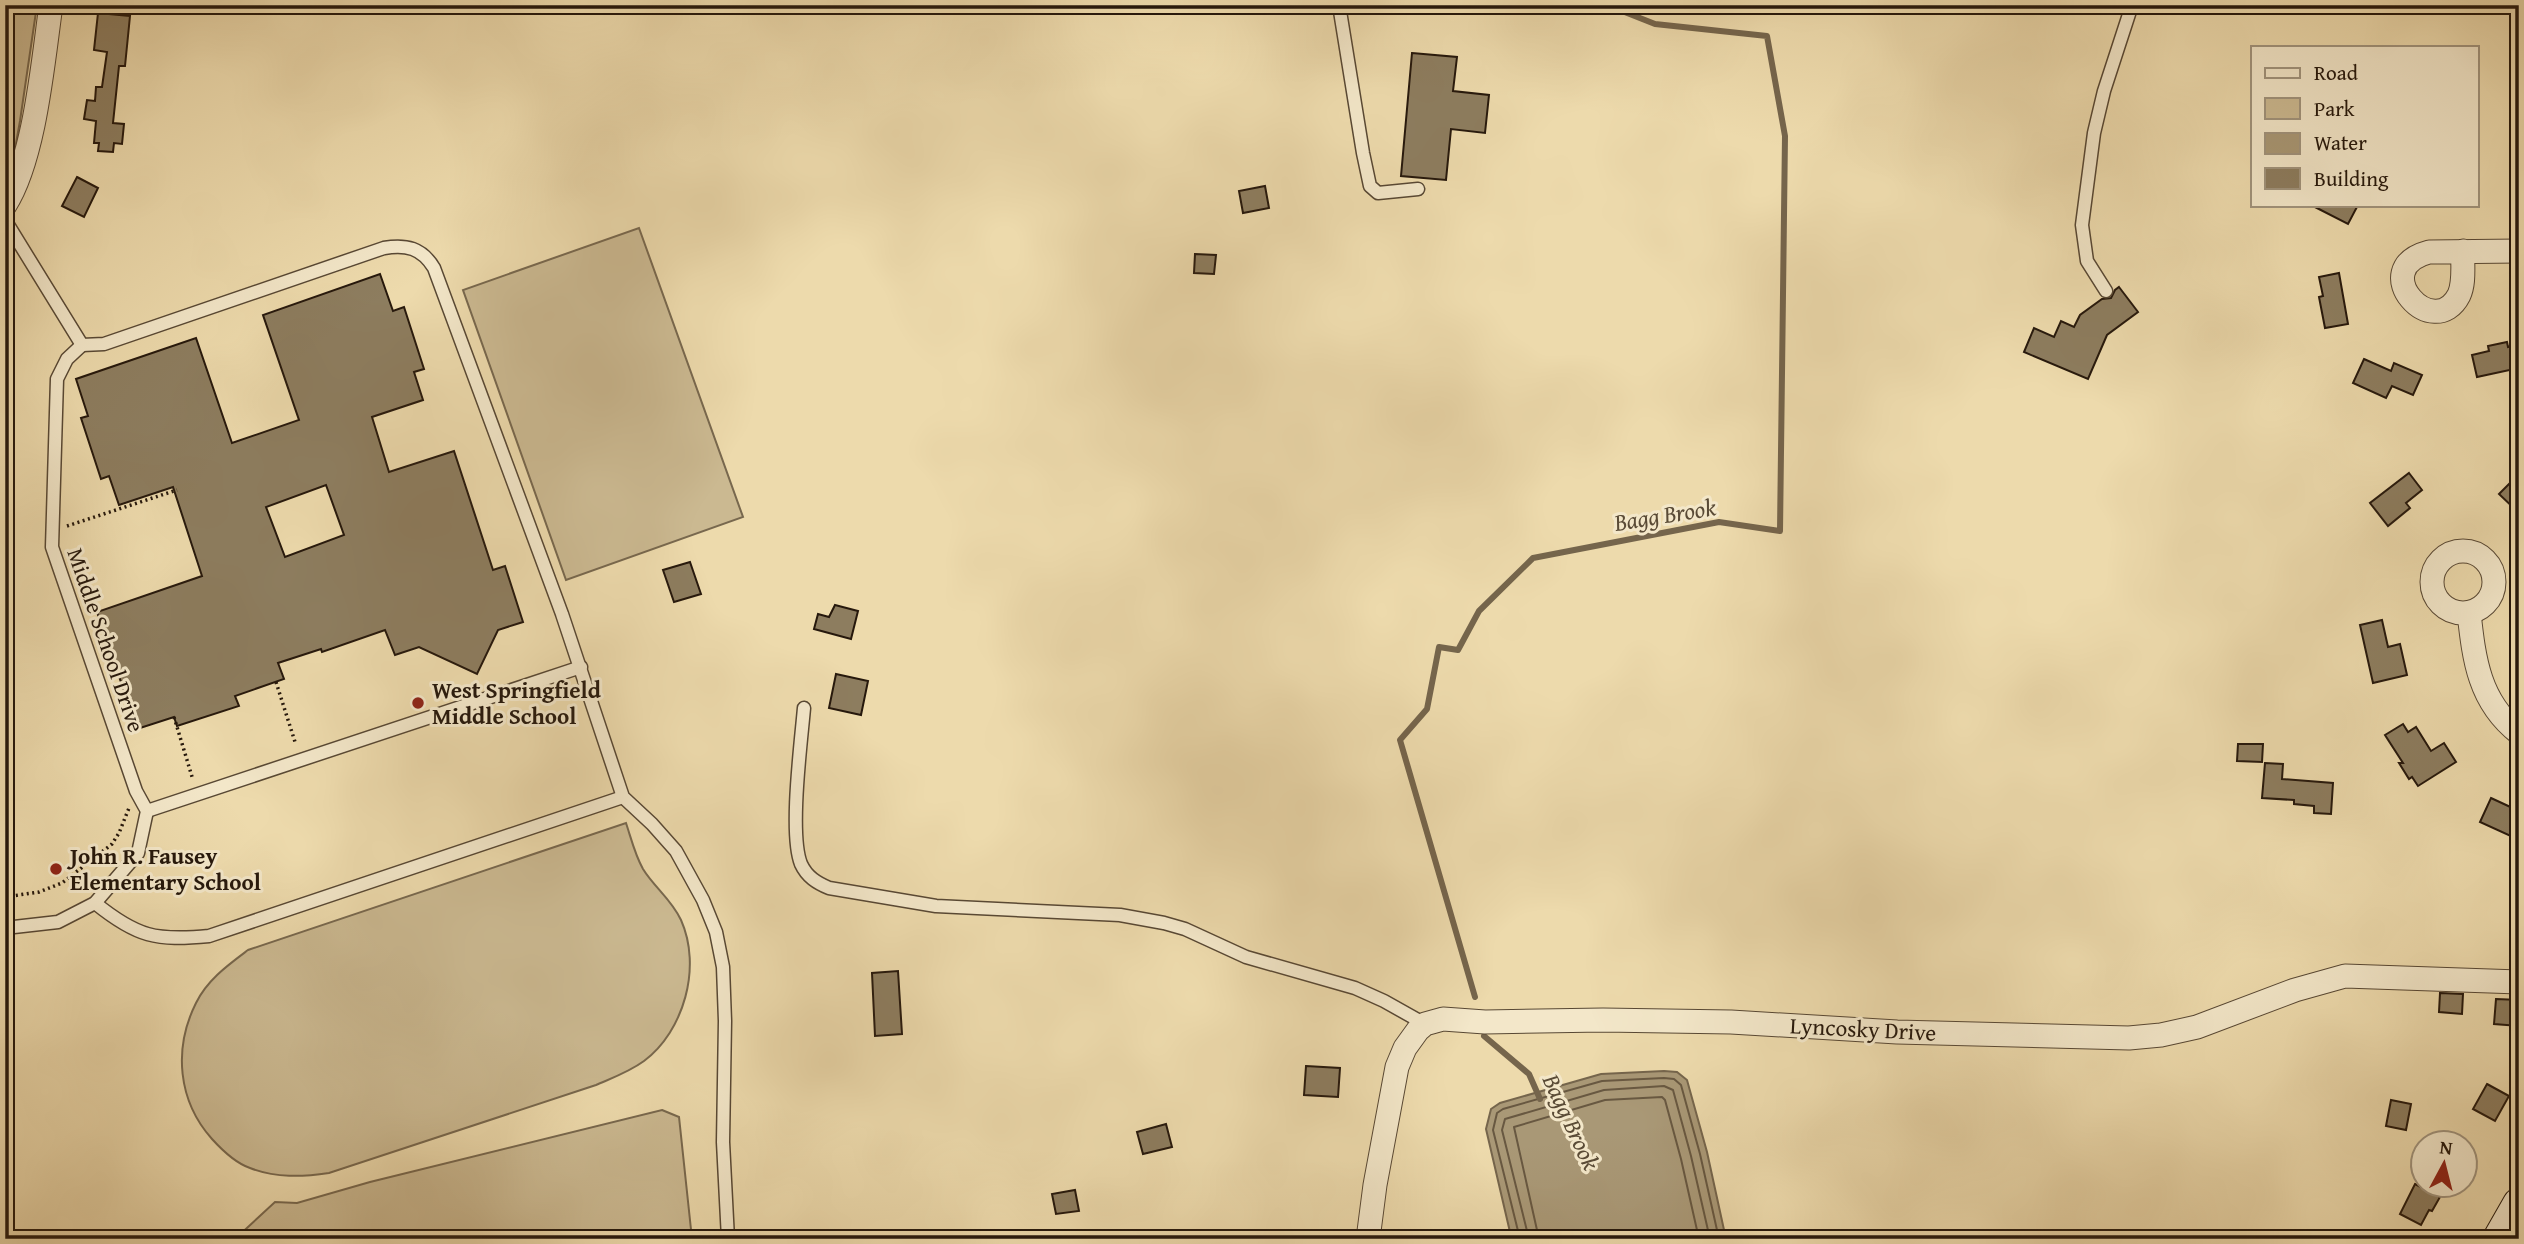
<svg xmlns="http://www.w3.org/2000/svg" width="2524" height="1244" viewBox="0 0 2524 1244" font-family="'Gentium Book Plus',serif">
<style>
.green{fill:#cbb991;stroke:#78684e;stroke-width:2}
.water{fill:#a99876;stroke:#75654c;stroke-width:2}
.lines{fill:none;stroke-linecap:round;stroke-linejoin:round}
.shore{stroke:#685841;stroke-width:2}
.stream{stroke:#75654c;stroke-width:6}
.building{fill:#8d7d5f;stroke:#26180c;stroke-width:2;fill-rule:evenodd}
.lane-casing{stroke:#584834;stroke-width:15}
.street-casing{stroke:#584834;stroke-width:25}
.secondary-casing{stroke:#26180c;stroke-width:34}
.path{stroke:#26180c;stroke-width:3.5;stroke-dasharray:2 3.5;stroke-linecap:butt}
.lane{stroke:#f3e7c9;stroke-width:12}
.street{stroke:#f3e7c9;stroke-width:23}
.secondary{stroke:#f3e7c9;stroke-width:32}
.poi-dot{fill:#8f2418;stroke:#f3e7c9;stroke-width:2.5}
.labels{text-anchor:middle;stroke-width:6;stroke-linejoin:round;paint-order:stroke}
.street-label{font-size:23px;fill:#26180c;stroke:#f3e7c9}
.poi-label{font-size:23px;font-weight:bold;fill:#26180c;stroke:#f3e7c9;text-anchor:start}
.water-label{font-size:24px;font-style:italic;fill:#5a4b36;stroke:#f3e7c9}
</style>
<rect width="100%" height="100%" fill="#eddaac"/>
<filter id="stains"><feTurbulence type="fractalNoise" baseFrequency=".00286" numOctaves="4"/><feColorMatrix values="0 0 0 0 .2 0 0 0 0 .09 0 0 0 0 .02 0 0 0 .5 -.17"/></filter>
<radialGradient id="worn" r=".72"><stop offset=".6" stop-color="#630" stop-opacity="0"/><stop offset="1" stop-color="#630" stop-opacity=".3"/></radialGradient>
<g class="green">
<polygon points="5,5 37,5 20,121 13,160 5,179"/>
<polygon points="639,228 743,517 566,580 463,290"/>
<path d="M 626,823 C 631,838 635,855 643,869 C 654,887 672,900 681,920 C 702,967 684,1031 644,1061 C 629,1072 612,1078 596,1085 L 329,1173 C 302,1177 276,1178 250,1168 C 235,1163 222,1150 212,1139 C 178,1101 173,1049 196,1003 C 207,980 228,965 248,950 Z"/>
<polygon points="662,1110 679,1117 692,1239 235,1239 275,1202 297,1203 370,1182"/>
</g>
<polygon class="water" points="1664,1071 1677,1072 1687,1080 1707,1152 1726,1239 1515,1239 1510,1232 1486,1129 1491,1109 1500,1103 1601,1074"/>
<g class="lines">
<g class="shore">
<polyline points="1520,1239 1493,1130 1497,1113 1503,1109 1602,1081 1664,1078 1674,1079 1681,1085 1700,1154 1719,1239"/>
<polyline points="1529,1239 1502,1130 1505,1119 1604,1090 1664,1086 1673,1090 1691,1156 1710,1239"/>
<polyline points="1539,1239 1514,1127 1605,1100 1662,1097 1665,1100 1681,1159 1699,1239"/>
</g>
<g class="stream">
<polyline points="1475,997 1400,740 1427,709 1439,647 1458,650 1479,611 1533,558 1719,522 1780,531 1785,136 1767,36 1655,24 1607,5"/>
<polyline points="1484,1036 1529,1074 1540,1099"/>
</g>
</g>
<g class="building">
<polygon points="98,13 130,16 125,66 119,66 113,123 124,124 122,144 114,143 113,152 98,151 99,143 94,143 96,121 84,119 87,100 95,101 96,87 102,87 107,52 94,50"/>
<polygon points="1412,53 1457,57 1453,91 1489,95 1485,133 1451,129 1446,180 1401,176"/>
<polygon points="77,177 98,188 84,217 62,206"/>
<polygon points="1265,186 1269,208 1243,213 1239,191"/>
<polygon points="2311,205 2358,205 2348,224"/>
<polygon points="1195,254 1216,255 1214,274 1194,273"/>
<polygon points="2339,273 2348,324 2325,328 2319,297 2323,296 2319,277"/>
<path d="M 380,274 L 393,311 L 404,307 L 424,369 L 414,372 L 423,400 L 372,417 L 389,472 L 454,451 L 493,570 L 505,566 L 523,622 L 498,630 L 477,674 L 419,647 L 395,655 L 385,630 L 322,652 L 321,649 L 278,663 L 284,679 L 235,696 L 239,706 L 177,726 L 174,717 L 137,729 L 97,612 L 202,576 L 173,487 L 119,505 L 109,476 L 101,479 L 81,418 L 88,416 L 76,379 L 196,338 L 232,443 L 299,420 L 263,315 ZM 326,485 L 344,535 L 285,557 L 266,507 Z"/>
<polygon points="2119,287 2138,312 2107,335 2088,379 2024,352 2034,328 2054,337 2061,321 2074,327 2080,315 2102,299 2111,298 2115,290"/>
<polygon points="2507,342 2508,347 2519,345 2519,368 2477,377 2472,355 2489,351 2488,346"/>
<polygon points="2364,359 2391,371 2394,363 2422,375 2413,395 2392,386 2386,398 2353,383"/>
<polygon points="2409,473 2422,490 2406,503 2410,508 2388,526 2370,503"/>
<polygon points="2519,474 2519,513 2499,494"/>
<polygon points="690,562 701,594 674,602 663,570"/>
<polygon points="835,605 858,611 851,639 814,629 818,614 829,617"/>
<polygon points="2382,620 2388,647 2400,644 2407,675 2373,683 2360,625"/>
<polygon points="836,674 868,681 861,715 829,708"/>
<polygon points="2403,724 2408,732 2416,727 2431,751 2444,743 2456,762 2418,786 2412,777 2409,779 2399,763 2403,763 2385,735"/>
<polygon points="2238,744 2263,744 2262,762 2237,761"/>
<polygon points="2265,763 2283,764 2282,779 2333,783 2331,814 2314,813 2314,806 2294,804 2294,800 2262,798"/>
<polygon points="2491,798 2519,811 2519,830 2515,838 2480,822"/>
<polygon points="898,971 902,1034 875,1036 872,973"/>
<polygon points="2440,993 2463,994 2462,1014 2439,1012"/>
<polygon points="2496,999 2519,1000 2519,1026 2494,1024"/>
<polygon points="1306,1066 1340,1068 1338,1097 1304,1095"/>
<polygon points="2487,1084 2509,1096 2495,1121 2473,1109"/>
<polygon points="2391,1100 2411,1104 2406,1130 2386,1126"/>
<polygon points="1166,1124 1172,1147 1143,1154 1137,1132"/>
<polygon points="2415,1184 2440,1197 2432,1211 2429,1210 2421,1225 2400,1214"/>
<polygon points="1075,1190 1079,1211 1056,1214 1052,1194"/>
</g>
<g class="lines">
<defs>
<g id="lane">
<polyline points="1339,5 1363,153 1370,186 1378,193 1418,189"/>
<polyline points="5,220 82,345"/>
<polyline points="2106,291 2087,261 2082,225 2094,133 2104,91 2132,5"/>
<path d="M 82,345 L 104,344 L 384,248 C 406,244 422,248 434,268 L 562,614 L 623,797 L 652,824 L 676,851 L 703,900 L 716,932 L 723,967 L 725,1021 L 723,1142 L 728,1239"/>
<path d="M 804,708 C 801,743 789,834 801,864 C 807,877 817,883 829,888 L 936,906 L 1120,915 L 1164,923 L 1185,929 L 1246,957 L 1355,988 L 1384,1001 L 1425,1024"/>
<polyline points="147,811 581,667"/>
<path d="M 95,903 C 137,937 156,941 209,936 L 623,797"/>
<polyline points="5,928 58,922 95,903 138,853 147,811 136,791 52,547 57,379 67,359 82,345"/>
</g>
<g id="street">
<path d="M 5,205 C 35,158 43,61 51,5"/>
<path d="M 2463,251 C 2462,265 2465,282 2459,295 C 2434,344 2365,269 2429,252 L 2519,251"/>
<circle cx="2463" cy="582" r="31"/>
<path d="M 2469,613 C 2474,659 2479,702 2519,733"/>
<polyline points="1368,1239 1375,1185 1397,1067 1405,1048 1418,1030 1425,1024 1443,1019 1485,1022 1603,1020 1731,1022 1897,1032 2129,1038 2161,1035 2197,1027 2295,990 2345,976 2519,982"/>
</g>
<polyline id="secondary" points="2499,1239 2519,1204"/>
</defs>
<use href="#lane" class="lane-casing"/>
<use href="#street" class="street-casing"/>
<use href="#secondary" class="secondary-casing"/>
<g class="path">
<polyline points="67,526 177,490"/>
<polyline points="276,682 296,745"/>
<polyline points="174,717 193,780"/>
<polyline points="5,897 39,892 62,883 112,844 119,833 129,808"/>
</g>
<use href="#lane" class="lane"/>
<use href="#street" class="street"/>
<use href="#secondary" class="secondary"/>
</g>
<g class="poi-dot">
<circle cx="418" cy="703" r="7"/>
<circle cx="56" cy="869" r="7"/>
</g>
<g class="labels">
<g class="street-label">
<text transform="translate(106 640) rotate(71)" y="8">Middle School Drive</text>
<text transform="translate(1863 1029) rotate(3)" y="8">Lyncosky Drive</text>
</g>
<g class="poi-label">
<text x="432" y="698">West Springfield<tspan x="432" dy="26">Middle School</tspan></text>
<text x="70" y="864">John R. Fausey<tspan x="70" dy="26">Elementary School</tspan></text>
</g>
<g class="water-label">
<text transform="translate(1665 515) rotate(-9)" y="8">Bagg Brook</text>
<text transform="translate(1571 1122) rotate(65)" y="8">Bagg Brook</text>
</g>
</g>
<rect width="2524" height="1244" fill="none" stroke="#eddaac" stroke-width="28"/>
<rect x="7" y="7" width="2510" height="1230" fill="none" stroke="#26180c" stroke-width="3.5"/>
<rect x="14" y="14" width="2496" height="1216" fill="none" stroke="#26180c" stroke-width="2"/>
<rect x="2251" y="46" width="228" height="161" fill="#f3e7c9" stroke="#a1947d" stroke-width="2"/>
<rect x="2265" y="68" width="35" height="10" fill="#f3e7c9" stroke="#a1947d" stroke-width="2"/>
<text x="2314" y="80" font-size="21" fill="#26180c">Road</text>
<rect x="2265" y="98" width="35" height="21" fill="#cbb991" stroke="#a1947d" stroke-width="2"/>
<text x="2314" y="116" font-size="21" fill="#26180c">Park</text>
<rect x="2265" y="133" width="35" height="21" fill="#a99876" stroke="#a1947d" stroke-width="2"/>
<text x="2314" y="150" font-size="21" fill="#26180c">Water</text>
<rect x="2265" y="168" width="35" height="21" fill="#8d7d5f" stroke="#a1947d" stroke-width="2"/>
<text x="2314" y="186" font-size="21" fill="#26180c">Building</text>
<g transform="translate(2444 1164) rotate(7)"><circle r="33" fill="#f3e7c9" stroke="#a1947d" stroke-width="2"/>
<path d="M0-5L12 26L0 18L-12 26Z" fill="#8f2418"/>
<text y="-10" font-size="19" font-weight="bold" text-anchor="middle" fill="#26180c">N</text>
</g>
<rect width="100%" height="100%" filter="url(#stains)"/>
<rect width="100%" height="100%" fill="url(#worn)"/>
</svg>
